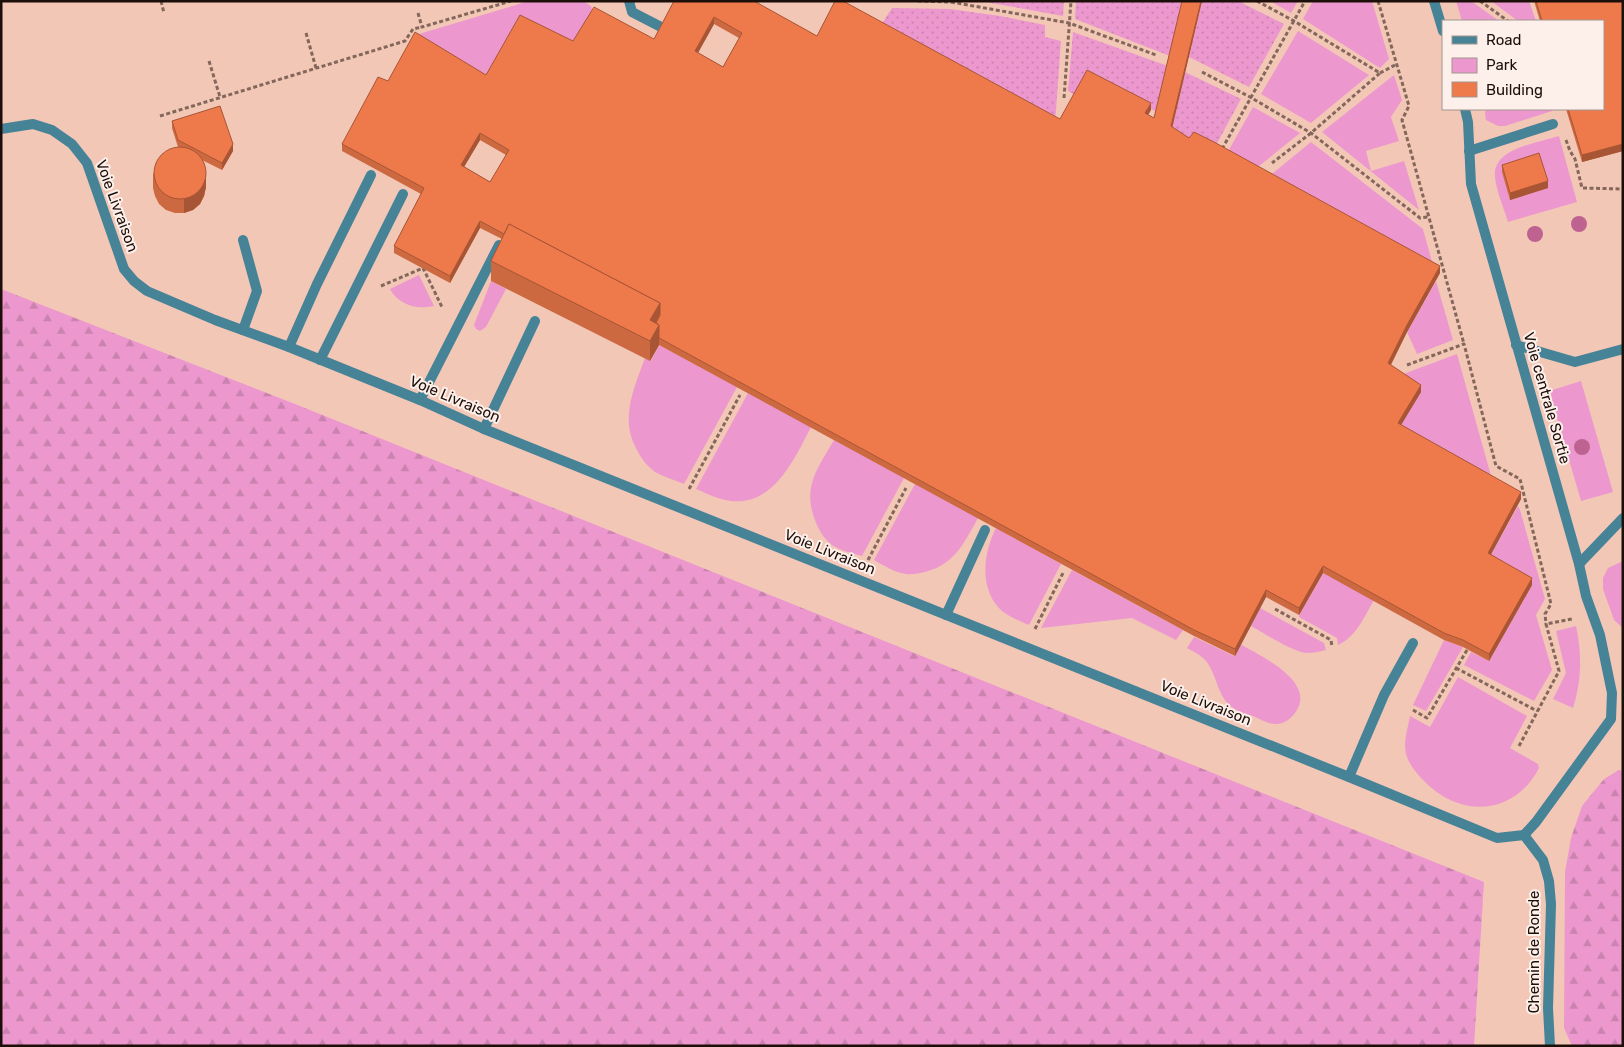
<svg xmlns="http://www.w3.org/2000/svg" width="1624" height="1047" viewBox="0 0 1624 1047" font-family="Rubik,sans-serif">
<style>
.green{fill:#ec98ce}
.forest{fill:url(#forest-firs)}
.garden{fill:url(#garden-dots)}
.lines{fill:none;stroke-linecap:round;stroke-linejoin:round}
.path{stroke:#83675b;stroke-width:3;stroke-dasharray:4 2.5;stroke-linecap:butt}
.lane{stroke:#468397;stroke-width:10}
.street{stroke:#468397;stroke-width:10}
.tree{fill:#be6291}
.wall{fill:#cd6941;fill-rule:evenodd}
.shaded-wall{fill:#a75535}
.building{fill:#ee7a4c;stroke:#a75535;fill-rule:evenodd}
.labels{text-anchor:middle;stroke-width:4;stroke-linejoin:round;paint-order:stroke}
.street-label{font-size:15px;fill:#1c0e08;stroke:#fdefea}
</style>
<defs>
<pattern id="forest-firs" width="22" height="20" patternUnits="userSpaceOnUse" patternTransform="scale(1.25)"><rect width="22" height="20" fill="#ec98ce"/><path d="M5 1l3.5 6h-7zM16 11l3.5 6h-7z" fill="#ca82af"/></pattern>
<pattern id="garden-dots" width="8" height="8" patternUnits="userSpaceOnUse" patternTransform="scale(1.25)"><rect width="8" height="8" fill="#ec98ce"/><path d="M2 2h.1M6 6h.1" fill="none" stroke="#ca82af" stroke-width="1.8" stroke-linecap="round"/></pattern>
</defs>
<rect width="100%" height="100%" fill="#f3c7b6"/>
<g class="green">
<polygon points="529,1 583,1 591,6 594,14 573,48 517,21 486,82 419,34"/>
<polygon points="1270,1 1298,1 1291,13"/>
<polygon points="1313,1 1372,1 1389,59 1380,68 1303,19"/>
<polygon points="1456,1 1471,1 1499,21 1462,21"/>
<polygon points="1491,1 1529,1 1536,21 1518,21"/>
<polygon points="1298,31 1369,75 1311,123 1261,94"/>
<polygon points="1394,75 1402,100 1391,117 1399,141 1366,151 1371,171 1404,161 1419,210 1322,132"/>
<polygon points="1253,107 1300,133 1253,171 1226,155"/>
<polygon points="1486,109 1552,109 1552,111 1505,126 1498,126 1486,120 1485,114"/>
<path d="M 1559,136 L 1577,202 L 1508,222 C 1504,209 1496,190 1495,177 C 1492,148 1538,143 1559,136 Z"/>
<polygon points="1311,142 1423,229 1434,269 1267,178"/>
<path d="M 419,275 L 434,306 C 416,310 399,305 390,289 Z"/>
<polygon points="491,281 506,289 486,327 480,331 476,329 474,325"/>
<polygon points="1436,281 1453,340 1417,354 1407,332"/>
<path d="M 659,345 L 737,387 L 684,484 C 675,480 664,477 655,472 C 647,466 640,457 636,448 C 620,418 634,388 645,358 L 651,361 Z"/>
<polygon points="1457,354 1493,483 1398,430 1398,376"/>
<polygon points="1581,381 1613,492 1581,501 1549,391"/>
<path d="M 748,393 L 811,427 C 792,464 769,515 718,498 C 711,496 704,492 696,489 Z"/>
<path d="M 834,440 L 904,478 L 862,556 C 853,553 840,551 832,545 C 824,539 818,529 815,520 C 802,487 818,468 834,440 Z"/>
<path d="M 915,484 L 978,518 C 964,543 955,564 925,572 C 920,573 912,575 906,574 C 895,573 883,565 874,560 Z"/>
<polygon points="1518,506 1520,510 1545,599 1536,615 1552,670 1534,701 1464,665 1471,652 1489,661 1532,585 1488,560"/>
<path d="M 996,528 L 1061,564 L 1029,625 C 1018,620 1006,616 998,607 C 979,585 984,552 996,528 Z"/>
<polygon points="1623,561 1623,628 1614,620 1603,589 1603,578 1608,568"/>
<polygon points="1072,570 1183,630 1176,640 1132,618 1041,628"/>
<path d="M 1323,573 L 1374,600 C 1364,617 1357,636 1338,645 L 1337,638 L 1299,617 L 1299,615 Z"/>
<path d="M 1260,608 L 1324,643 L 1326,650 C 1319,652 1313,653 1306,653 C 1291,651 1264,633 1251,626 Z"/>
<path d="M 1576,626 C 1582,654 1582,680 1573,708 L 1553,699 L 1566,673 L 1556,631 Z"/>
<path d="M 1194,637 L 1234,656 L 1240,644 C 1261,656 1318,682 1295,713 C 1291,719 1282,725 1275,724 C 1268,724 1260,719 1253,716 C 1248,714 1241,713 1235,709 C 1217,699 1218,676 1206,661 C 1201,655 1194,652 1187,648 Z"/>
<polygon points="1444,640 1463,647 1426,711 1413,705"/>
<path d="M 1458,677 L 1527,716 L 1510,748 L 1538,764 L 1539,768 C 1515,815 1461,819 1425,782 C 1417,774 1409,765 1406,754 C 1403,742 1408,728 1410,716 L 1430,727 Z"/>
</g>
<g class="forest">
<polygon points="1,289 295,404 1484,882 1474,1046 1,1046"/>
<polygon points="1619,770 1623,771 1623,1046 1572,1046 1564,1028 1565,872 1571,838 1582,806 1604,779"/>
</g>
<g class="garden">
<polygon points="980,1 1064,1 1063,16"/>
<polygon points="1076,1 1183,1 1170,56 1075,19"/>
<polygon points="1202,1 1243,1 1242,3 1284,24 1249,87 1189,57"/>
<polygon points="892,8 950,9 1000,16 1045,25 1045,37 1061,41 1055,124 879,28"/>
<polygon points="1073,32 1168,66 1157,112 1088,77 1077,96 1068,91"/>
<polygon points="1185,72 1241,99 1214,149 1189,145 1171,133"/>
</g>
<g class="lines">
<g class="path">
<polyline points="161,1 164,13"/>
<polyline points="918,1 951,2"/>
<polyline points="1257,1 1294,21 1380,73 1311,133 1272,163"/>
<polyline points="1378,1 1409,106 1402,120 1464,344"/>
<polyline points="1480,1 1508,21"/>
<polyline points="951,2 1069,23 1156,55"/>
<polyline points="418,13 422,27 511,1"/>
<polyline points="306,33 316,68"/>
<polyline points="209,61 220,97"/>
<polyline points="1202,72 1250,97 1311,133 1420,218 1428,217"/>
<polyline points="1380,73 1397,64"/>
<polyline points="1064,98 1071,1"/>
<polyline points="160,116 405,41 413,29 422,27"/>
<polyline points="1566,140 1570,151 1575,159 1582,188 1623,189"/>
<polyline points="1222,149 1305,1"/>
<polyline points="381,286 423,268 442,307"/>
<polyline points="1407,365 1464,344 1496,466 1520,479 1551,604 1545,614 1546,624"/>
<polyline points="689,489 740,395"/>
<polyline points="868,560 906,488"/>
<polyline points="1275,609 1331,640 1332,647"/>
<polyline points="1035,629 1064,571"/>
<polyline points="1456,668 1537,711"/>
<polyline points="1413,710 1427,718 1467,650"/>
<polyline points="1519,746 1559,671 1546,624 1572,619"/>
</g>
<g class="lane">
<polyline points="629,1 632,12 663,28"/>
<polyline points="1469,151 1553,124"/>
<polyline points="243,240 257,291 243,330"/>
<polyline points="1516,345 1575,362 1623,349"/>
<polyline points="289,347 317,284 371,175"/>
<polyline points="320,360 403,194"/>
<polyline points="420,400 499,245"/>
<polyline points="484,429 535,321"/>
<polyline points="1579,564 1623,518"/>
<polyline points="946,615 985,530"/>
<polyline points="1349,777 1384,695 1413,643"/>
<polyline points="1524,835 1543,860 1549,881 1551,904 1548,1008 1550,1046"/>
</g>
<g class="street">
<polyline points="1434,1 1443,31"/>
<polyline points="1,129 33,124 52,130 72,144 87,163 124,269 134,281 147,291 215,320 289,347 420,400 484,429 1349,777 1497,838 1524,835 1536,822 1611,719 1612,693 1600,635 1586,596 1579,564 1471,184 1468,122 1465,109"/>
</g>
</g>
<g class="tree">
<circle cx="1579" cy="224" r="8"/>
<circle cx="1535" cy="234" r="8"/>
<circle cx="1582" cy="447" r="8"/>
</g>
<g class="wall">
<path d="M 674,1 L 817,36 L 1060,119 L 1151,110 L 1148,115 L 1154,118 L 1182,1 L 1202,1 L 1172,127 L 1189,138 L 1440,273 L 1407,332 L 1391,365 L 1421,392 L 1401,425 L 1521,499 L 1491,554 L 1532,585 L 1489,661 L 1463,647 L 1444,640 L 1323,573 L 1299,615 L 1266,597 L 1235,656 L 1194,636 L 659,345 L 650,361 L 491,281 L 491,261 L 502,239 L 480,228 L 450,283 L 394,253 L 394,246 L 421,194 L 342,151 L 342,144 L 388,81 L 486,75 L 573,41 L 654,39 ZM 714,24 L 739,38 L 723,67 L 698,53 ZM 480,140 L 506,155 L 490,182 L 464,167 Z"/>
<polygon points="1534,1 1623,1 1623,151 1582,162 1566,109 1603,109 1603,21 1540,21"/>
<polygon points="172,121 233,151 222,170 202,160 206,187 204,196 200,204 193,210 184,213 175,213 166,210 159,204 155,196 153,188 153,174 178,147 172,128"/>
<polygon points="1502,165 1548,188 1510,200 1502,172"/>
</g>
<g class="shaded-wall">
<polygon points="1201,1 1202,1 1171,133 1171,126"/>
<polygon points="714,17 714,24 695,58 695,51"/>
<polygon points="1151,103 1151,110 1145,120 1145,113"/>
<polygon points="480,133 480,140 461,172 461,165"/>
<polygon points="233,144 233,151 222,170 222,163"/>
<polygon points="1623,144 1623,151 1582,162 1582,155"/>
<polygon points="206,174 206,187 204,196 200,204 193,210 184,213 184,199"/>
<polygon points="1548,181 1548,188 1510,200 1510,193"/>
<polygon points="480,221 480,228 450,283 450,276"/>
<polygon points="1440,266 1440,273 1407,332 1388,370 1388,363 1407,325"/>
<polygon points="660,303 660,322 653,335 650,320"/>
<polygon points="659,325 659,345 650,361 650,341"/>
<polygon points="1421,385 1421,392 1398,430 1398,423"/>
<polygon points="1521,492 1521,499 1488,560 1488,553"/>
<polygon points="1323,566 1323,573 1299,615 1299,608"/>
<polygon points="1532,578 1532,585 1489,661 1489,654"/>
<polygon points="1266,590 1266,597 1235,656 1235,649"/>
</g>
<g class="building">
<path d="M 674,1 L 754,1 L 817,36 L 835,1 L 843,1 L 1060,119 L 1087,70 L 1151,103 L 1145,113 L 1154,118 L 1182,1 L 1201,1 L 1171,126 L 1189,138 L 1194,132 L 1214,142 L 1440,266 L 1407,325 L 1388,363 L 1421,385 L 1398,423 L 1521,492 L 1488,553 L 1532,578 L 1489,654 L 1463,640 L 1444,633 L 1323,566 L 1299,608 L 1266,590 L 1235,649 L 1194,630 L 659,338 L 659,325 L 656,323 L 660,315 L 660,303 L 509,224 L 504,234 L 480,221 L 450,276 L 394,246 L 424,188 L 342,144 L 378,77 L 388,81 L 415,32 L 486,75 L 520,15 L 573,41 L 594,7 L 654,39 ZM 714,17 L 742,33 L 723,67 L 695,51 ZM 480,133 L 509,150 L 490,182 L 461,165 Z"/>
<polygon points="1536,1 1623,1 1623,144 1582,155 1568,109 1603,109 1603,21 1542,21"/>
<polygon points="220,106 233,144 222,163 178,140 172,121"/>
<circle cx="180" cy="173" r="26"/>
<polygon points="1539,153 1548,181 1510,193 1502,165"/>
<polygon points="509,224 660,303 650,320 659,325 650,341 491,261"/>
</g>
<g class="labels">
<g class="street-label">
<text transform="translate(117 206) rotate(70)" y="5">Voie Livraison</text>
<text transform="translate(1547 398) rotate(74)" y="5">Voie centrale Sortie</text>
<text transform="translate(455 399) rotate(23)" y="5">Voie Livraison</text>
<text transform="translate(830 552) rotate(22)" y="5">Voie Livraison</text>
<text transform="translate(1206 703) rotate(22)" y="5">Voie Livraison</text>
<text transform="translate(1534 952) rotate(-90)" y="5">Chemin de Ronde</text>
</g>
</g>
<rect width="1624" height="1047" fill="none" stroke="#1c0e08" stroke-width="5"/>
<rect x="1442" y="20" width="162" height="90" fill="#fdefea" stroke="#a39590"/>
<rect x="1452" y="36" width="25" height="8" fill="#468397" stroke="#a39590"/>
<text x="1486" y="45" font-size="15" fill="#1c0e08">Road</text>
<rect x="1452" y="58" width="25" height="15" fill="#ec98ce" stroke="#a39590"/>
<text x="1486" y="70" font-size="15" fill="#1c0e08">Park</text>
<rect x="1452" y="82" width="25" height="15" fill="#ee7a4c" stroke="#a39590"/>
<text x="1486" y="95" font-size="15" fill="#1c0e08">Building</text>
</svg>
